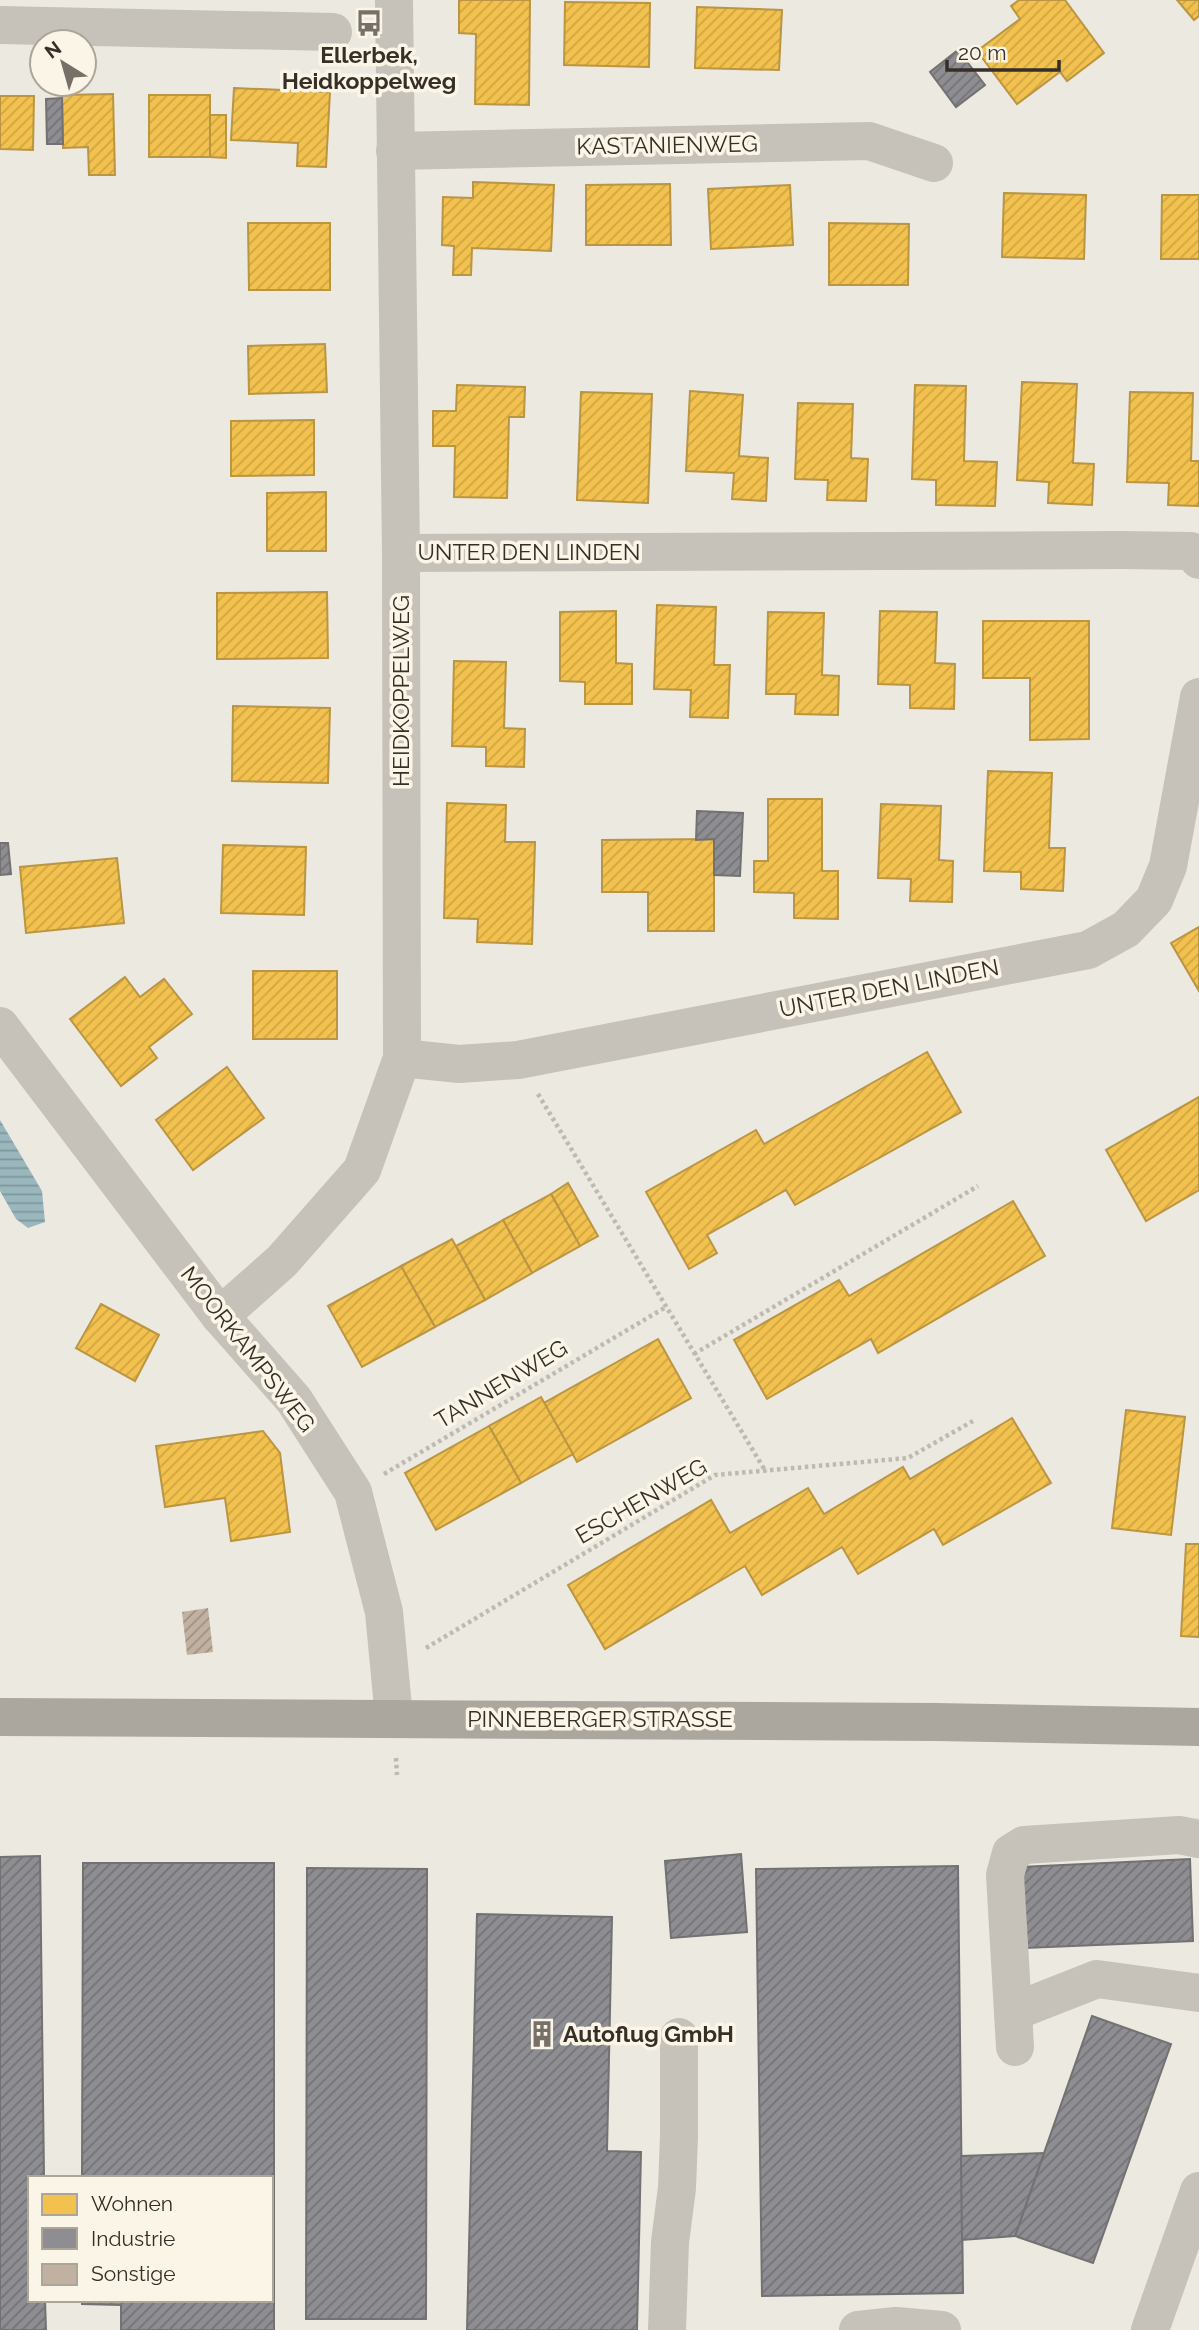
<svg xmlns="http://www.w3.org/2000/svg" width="1199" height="2330" viewBox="0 0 1199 2330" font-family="Raleway,sans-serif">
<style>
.water{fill:url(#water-rules)}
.homes{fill:url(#homes-hatch);stroke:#ba9542;stroke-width:2}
.industry{fill:url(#industry-hatch);stroke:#737172;stroke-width:2}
.building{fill:url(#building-hatch)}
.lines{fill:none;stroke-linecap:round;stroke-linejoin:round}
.path{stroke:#bfbab1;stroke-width:4.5;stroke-dasharray:3.5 3.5;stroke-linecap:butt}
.minor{stroke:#c6c1b9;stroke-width:38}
.major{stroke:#aba69e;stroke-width:38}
.labels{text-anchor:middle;stroke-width:7;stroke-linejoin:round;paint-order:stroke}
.poi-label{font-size:23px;font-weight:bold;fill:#362f27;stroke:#faf5e6}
.street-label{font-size:23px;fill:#362f27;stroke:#faf5e6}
</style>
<defs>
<pattern id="water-rules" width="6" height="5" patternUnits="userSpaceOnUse" patternTransform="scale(1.75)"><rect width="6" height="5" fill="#9bb7be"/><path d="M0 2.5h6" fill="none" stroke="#7f959a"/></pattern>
<pattern id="homes-hatch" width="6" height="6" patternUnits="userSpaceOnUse" patternTransform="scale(1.75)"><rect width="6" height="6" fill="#f2c14e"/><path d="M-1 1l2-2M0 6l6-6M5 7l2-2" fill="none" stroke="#d0a644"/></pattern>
<pattern id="industry-hatch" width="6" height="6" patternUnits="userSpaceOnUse" patternTransform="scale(1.75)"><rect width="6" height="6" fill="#8d8d92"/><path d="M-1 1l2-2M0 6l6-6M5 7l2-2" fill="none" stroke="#747477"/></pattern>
<pattern id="building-hatch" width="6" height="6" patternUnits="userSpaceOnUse" patternTransform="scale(1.75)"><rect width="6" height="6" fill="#c1b1a1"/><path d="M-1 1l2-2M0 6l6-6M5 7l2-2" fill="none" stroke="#9e9083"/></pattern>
</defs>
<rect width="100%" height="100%" fill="#ece9e0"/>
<polygon class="water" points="0,1120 42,1191 45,1222 28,1228 16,1219 0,1191"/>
<g class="homes">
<polygon points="459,0 530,0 529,105 475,104 476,34 459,33"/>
<polygon points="1019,0 1065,0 1104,53 1067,81 1060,72 1017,104 977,51 1020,19 1011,6"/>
<polygon points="1177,0 1199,0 1199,16 1194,20"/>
<polygon points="565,2 650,3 649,67 564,65"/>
<polygon points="697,7 782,10 779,70 695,68"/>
<polygon points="234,88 330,92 326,167 297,166 298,143 231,140"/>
<polygon points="113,94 115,175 89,175 88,147 63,148 62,95"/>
<rect x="149" y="95" width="61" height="62"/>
<polygon points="0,96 34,96 33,150 0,149"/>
<polygon points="210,115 226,115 226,158 210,157"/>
<polygon points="473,182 554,185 551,251 472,248 471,275 453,275 454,246 442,245 443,197 473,198"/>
<polygon points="670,184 671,245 586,245 586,185"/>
<polygon points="790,185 793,245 711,249 708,189"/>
<polygon points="1004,193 1086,195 1084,259 1002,257"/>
<polygon points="1162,195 1199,195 1199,259 1161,259"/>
<polygon points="248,223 330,223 330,290 249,290"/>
<polygon points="829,223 909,224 908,285 829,285"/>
<polygon points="325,344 327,392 249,394 248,346"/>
<polygon points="1022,382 1077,384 1073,463 1094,464 1092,505 1048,503 1049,482 1017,480"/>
<polygon points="457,385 525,387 524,417 509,417 507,498 454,497 455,446 433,446 433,411 456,411"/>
<polygon points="915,385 966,386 964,461 997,462 995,506 936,505 936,480 912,479"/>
<polygon points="690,391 743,395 739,456 768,458 766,501 732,499 734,473 686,471"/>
<polygon points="581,392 652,394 648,503 577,500"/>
<polygon points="1130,392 1193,393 1191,461 1199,461 1199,506 1168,505 1169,483 1127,482"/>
<polygon points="798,403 853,404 851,458 868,459 866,501 827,500 828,480 795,479"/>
<polygon points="314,420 314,475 231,476 231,421"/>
<polygon points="326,492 326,551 267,551 267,493"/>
<polygon points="327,592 328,658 217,659 217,593"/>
<polygon points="657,605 716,607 714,665 730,665 728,718 690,717 691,690 654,689"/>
<polygon points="616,611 616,663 632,664 632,704 585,704 585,682 560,681 560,612"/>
<polygon points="880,611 937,612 935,663 955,664 954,709 910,708 910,685 878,684"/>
<polygon points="768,612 824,613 822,675 839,676 838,715 795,714 796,694 766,694"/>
<polygon points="983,621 1089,621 1089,739 1030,740 1030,678 983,678"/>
<polygon points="454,661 506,662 504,728 525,729 524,767 486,766 486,747 452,746"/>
<polygon points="233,706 330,708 328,783 232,781"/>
<polygon points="988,771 1052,773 1049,848 1065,848 1063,891 1021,889 1021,872 984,871"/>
<polygon points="768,799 822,799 822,871 838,871 838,919 794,918 794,893 754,892 754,861 768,861"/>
<polygon points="447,803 506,805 505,842 535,842 532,944 477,942 478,919 444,918"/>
<polygon points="881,804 941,806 939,860 953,861 952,902 910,901 911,879 878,878"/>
<polygon points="714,839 714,931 648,931 648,892 602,892 602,840"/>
<polygon points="223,845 306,847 304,915 221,913"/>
<polygon points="117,858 124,923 26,933 20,867"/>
<polygon points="1199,927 1199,991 1171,943"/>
<rect x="253" y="971" width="84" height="68"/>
<polygon points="125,977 140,997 164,979 192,1014 149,1047 157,1058 121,1086 70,1019"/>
<polygon points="927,1052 961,1112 795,1205 786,1190 707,1235 717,1253 689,1269 646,1192 756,1130 764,1144"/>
<polygon points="227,1067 264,1118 193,1170 156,1120"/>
<polygon points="1199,1097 1199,1190 1146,1221 1106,1150"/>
<polygon points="568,1183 598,1236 580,1246 551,1194"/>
<polygon points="551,1194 580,1246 532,1273 503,1220"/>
<polygon points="1013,1201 1045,1256 878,1353 871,1339 767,1399 734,1340 839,1280 849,1296"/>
<polygon points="503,1220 532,1273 485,1300 456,1246"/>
<polygon points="452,1239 485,1300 435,1327 401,1266"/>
<polygon points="401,1266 435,1327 362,1367 328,1306"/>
<polygon points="101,1304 159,1335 135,1381 76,1348"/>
<polygon points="658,1339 691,1398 577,1462 544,1403"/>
<polygon points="541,1397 573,1454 521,1483 489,1426"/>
<polygon points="1126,1410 1185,1417 1171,1535 1112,1528"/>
<polygon points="1012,1418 1051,1483 943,1545 934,1529 858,1574 842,1547 762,1595 745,1566 605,1649 568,1585 711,1500 730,1533 808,1488 824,1514 903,1467 910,1479"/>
<polygon points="489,1426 521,1483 436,1530 405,1473"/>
<polygon points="263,1431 280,1453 290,1532 231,1541 225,1498 165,1507 156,1446"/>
<polygon points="1186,1544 1199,1544 1199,1637 1181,1636"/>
</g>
<g class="industry">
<polygon points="958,50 985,85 956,107 930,72"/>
<polygon points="62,98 63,144 47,144 46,99"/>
<polygon points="697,811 743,813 740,876 714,875 714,839 696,840"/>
<polygon points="0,843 8,843 11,874 0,875"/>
<polygon points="741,1854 747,1932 671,1938 665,1861"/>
<polygon points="40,1856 44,2178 30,2178 30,2300 45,2300 46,2330 0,2330 0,1857"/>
<polygon points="1190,1859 1193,1941 1025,1948 1021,1867"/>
<polygon points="83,1863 274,1863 274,2330 121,2330 121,2305 82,2304 82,2300 271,2300 271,2178 82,2178"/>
<polygon points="958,1866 963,2293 762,2296 756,1869"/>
<polygon points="307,1868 427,1869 426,2319 306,2319"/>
<polygon points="477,1914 612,1917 607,2151 641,2152 637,2330 467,2330"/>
<polygon points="1092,2016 1171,2044 1093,2263 1015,2236"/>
<polygon points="1044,2153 1015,2236 962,2240 961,2156"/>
</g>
<polygon class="building" points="208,1608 213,1652 187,1655 182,1612"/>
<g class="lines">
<g class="path">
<polyline points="538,1094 766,1472"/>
<polyline points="694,1354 978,1186"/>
<polyline points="384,1474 666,1307"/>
<polyline points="426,1648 715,1475 908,1458 973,1421"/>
<polyline points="396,1758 397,1775"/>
</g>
<g class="minor">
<polyline points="0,25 333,32"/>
<polyline points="395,151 869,141 934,163"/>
<polyline points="401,553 1121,550 1191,551 1199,560"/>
<polyline points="0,1026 220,1316 294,1400 353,1492 384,1612 394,1718"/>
<polyline points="402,1058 459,1064 518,1060 1088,950 1126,929 1154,900 1168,866 1199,697"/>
<polyline points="220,1316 282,1261 362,1170 402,1058 401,553 394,0"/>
<polyline points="1013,2012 1097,1979 1199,1993"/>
<polyline points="1015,2047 1005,1875 1011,1853 1024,1845 1179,1835 1199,1839"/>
<polyline points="667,2330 670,2242 677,2188 679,2136 679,2037"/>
<polyline points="858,2330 896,2326 942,2330"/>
<polyline points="1150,2330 1199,2191"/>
</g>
<polyline class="major" points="0,1717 936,1722 1199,1727"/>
</g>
<defs>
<symbol id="bus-bare" viewBox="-9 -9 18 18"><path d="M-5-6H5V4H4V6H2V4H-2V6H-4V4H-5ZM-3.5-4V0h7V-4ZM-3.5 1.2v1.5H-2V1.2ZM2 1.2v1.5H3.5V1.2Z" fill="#767068" stroke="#faf5e6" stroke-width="2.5" paint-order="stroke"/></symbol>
<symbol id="building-bare" viewBox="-9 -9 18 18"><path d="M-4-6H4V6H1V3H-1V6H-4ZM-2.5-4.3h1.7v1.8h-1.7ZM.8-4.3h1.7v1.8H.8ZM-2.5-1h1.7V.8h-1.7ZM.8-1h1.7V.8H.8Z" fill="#767068" stroke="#faf5e6" stroke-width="2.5" paint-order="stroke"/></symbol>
</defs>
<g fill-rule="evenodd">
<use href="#bus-bare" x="350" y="4" width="38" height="38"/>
<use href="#building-bare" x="523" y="2015" width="38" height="38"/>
</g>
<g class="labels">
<g class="poi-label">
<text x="369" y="63">Ellerbek,<tspan x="369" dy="26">Heidkoppelweg</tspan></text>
<text x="563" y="2042" text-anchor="start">Autoflug GmbH</text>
</g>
<g class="street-label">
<text transform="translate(667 145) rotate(-1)" y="8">KASTANIENWEG</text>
<text x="529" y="560">UNTER DEN LINDEN</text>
<text transform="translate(401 691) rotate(-90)" y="8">HEIDKOPPELWEG</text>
<text transform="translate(889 988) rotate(-11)" y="8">UNTER DEN LINDEN</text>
<text transform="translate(248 1349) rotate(52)" y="8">MOORKAMPSWEG</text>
<text transform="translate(501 1384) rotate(-31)" y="8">TANNENWEG</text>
<text transform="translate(641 1501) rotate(-30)" y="8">ESCHENWEG</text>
<text x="600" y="1727">PINNEBERGER STRASSE</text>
</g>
</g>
<rect x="28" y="2176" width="245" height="126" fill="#faf5e6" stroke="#aca69a" stroke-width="2"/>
<rect x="42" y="2194" width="35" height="21" fill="#f2c14e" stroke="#aca69a" stroke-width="2"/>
<text x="91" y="2211" font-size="21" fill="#362f27">Wohnen</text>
<rect x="42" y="2228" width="35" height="21" fill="#8d8d92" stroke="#aca69a" stroke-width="2"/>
<text x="91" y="2246" font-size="21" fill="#362f27">Industrie</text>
<rect x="42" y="2264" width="35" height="21" fill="#c1b1a1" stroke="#aca69a" stroke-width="2"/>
<text x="91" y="2281" font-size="21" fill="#362f27">Sonstige</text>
<g transform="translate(63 63) rotate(323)"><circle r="33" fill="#faf5e6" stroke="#aca69a" stroke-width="2"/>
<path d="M0-5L12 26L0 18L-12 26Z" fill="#767068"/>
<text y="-10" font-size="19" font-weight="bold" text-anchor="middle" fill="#362f27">N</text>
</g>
<path d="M947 60v10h112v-10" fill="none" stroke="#362f27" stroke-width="3.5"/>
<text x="958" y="60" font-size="21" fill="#362f27" stroke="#faf5e6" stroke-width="5" paint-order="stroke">20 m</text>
</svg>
